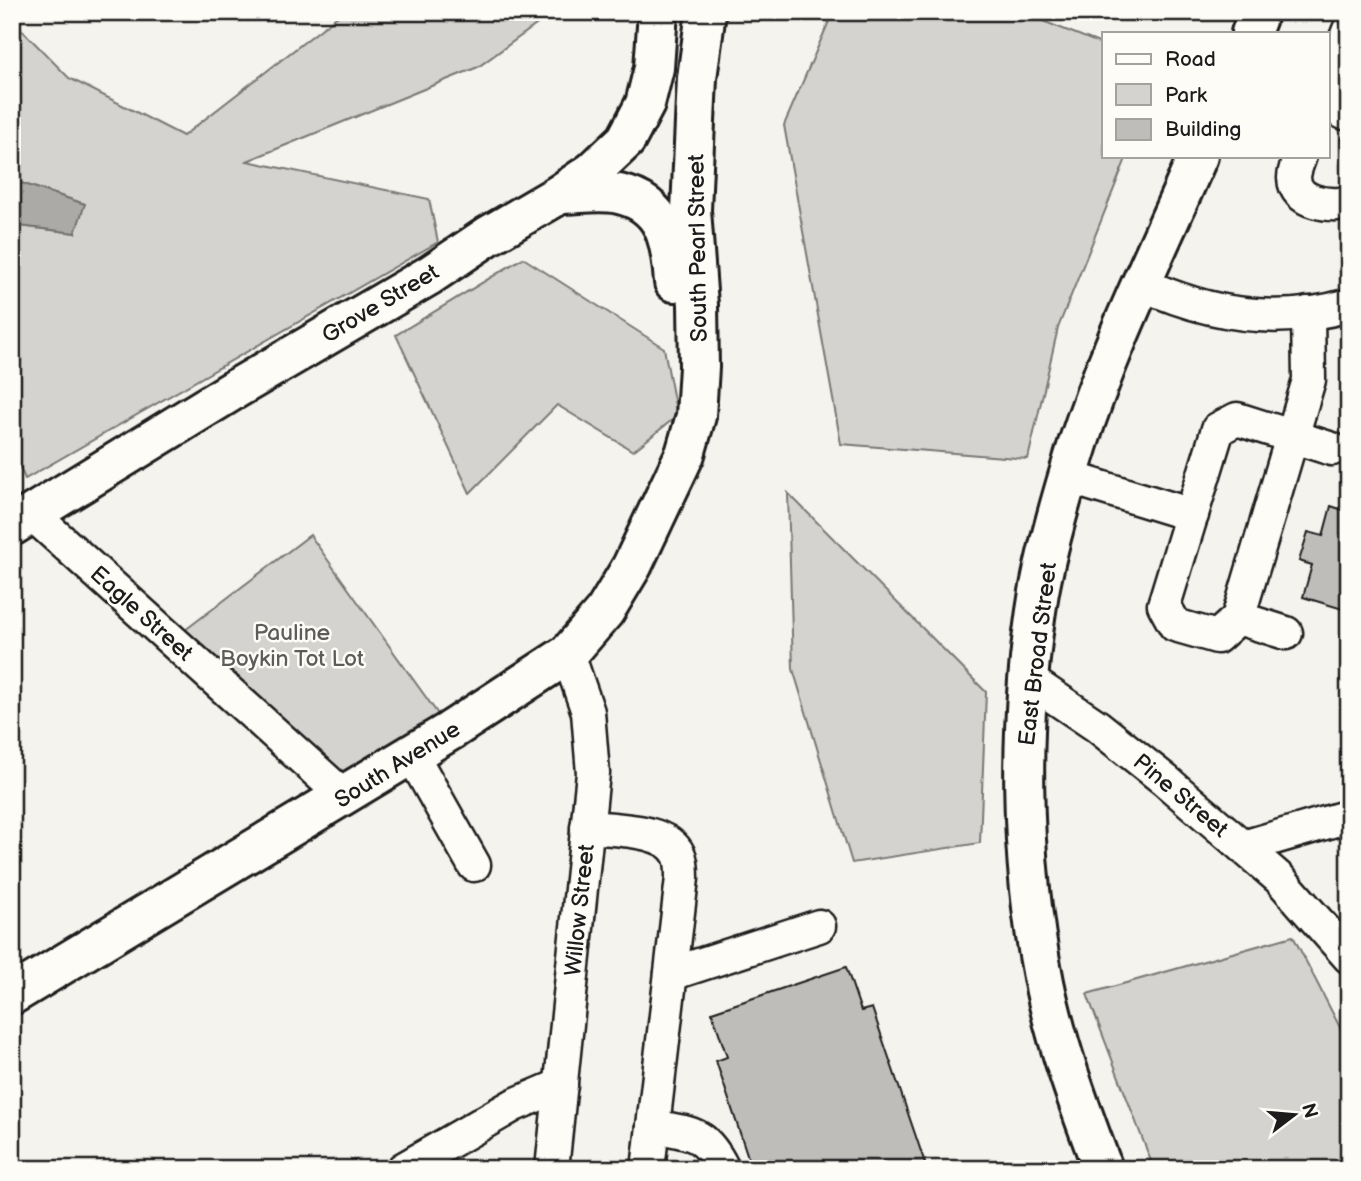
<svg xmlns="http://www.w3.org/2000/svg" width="1361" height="1181" viewBox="0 0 1361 1181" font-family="'Balsamiq Sans',sans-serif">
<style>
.green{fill:#d4d3cf;stroke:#787876;stroke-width:2}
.water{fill:#abaaa6;stroke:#72716f;stroke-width:2}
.building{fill:#bebdba;stroke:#1c1c1c;stroke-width:2}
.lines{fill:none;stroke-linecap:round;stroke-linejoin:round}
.minor-casing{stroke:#1c1c1c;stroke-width:37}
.major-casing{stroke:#1c1c1c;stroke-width:44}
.highway-casing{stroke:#1c1c1c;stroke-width:44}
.minor{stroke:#fdfcf7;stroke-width:32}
.major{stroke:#fdfcf7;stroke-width:38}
.highway{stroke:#fdfcf7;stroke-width:38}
.labels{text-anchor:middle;stroke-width:5;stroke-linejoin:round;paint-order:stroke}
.street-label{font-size:23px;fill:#1c1c1c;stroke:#fdfcf7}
.park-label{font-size:23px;fill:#5c5c5b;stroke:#fdfcf7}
</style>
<rect width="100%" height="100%" fill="#f4f3ee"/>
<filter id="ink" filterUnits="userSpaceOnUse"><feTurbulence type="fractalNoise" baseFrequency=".0143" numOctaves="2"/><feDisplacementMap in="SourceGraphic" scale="14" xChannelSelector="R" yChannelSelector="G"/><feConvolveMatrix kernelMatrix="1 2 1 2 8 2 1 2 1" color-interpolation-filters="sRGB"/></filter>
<g filter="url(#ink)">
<g class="green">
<polygon points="343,12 554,12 478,67 247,161 429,199 438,242 25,479 12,449 12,225 75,233 84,204 12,180 12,20 69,78 183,136"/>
<polygon points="833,12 1020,12 1104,45 1104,156 1127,156 1058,328 1028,459 841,444 784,125"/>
<polygon points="523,258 664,348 677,416 633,451 557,405 470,493 396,335"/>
<polygon points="788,493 986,692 980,843 852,863 793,669"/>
<polygon points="310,535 450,731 345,797 172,640"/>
<polygon points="1293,936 1349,1045 1349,1113 1341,1116 1349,1143 1349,1169 1154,1169 1087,994"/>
</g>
<polygon class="water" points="12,180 85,204 75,233 12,225"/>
<g class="building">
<polygon points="1349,135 1349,179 1348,179 1341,137"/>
<polygon points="1331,506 1349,512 1349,611 1303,597 1312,565 1299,561 1308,532 1323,536"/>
<polygon points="846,967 861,1011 872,1008 927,1169 752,1169 716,1061 727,1057 712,1012"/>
</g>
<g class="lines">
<defs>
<g id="minor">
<polyline points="1328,83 1349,30"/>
<polyline points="1328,98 1330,105 1344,113 1349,112"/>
<path d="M 1300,156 C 1298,162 1294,171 1294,178 C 1295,204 1330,206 1349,203"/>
<path d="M 1142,284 C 1209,315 1277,326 1349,305"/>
<polyline points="1068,477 1192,515"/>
<polyline points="32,514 345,797"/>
<polyline points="1238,618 1309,380 1308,313"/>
<polyline points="1286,633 1238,618 1217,637 1175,625 1164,605 1218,429 1237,419 1332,449"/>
<polyline points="1029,680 1097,726 1165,780 1243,847 1280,879 1349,957"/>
<polyline points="412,755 474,865"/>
<path d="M 587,827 C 613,830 667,828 679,855 C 682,861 682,871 682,878 L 648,1169"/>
<polyline points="1243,847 1349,816"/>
<polyline points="671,974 819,926"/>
<path d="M 653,1126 C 691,1134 704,1130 723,1169"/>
<polyline points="403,1169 514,1105 561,1085"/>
<polyline points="552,1169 593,773 588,712 568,654"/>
</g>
<g id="major">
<path d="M 560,194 C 579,194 601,190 619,194 C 666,204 671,242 674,282"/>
<polyline points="12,526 237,388 430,275 488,236 560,194 592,172 626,140 645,104 654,68 658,12"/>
<polyline points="12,995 450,731 568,654 605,611 632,566 685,454 696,416 699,367 698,305 691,210 697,78 706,12"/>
</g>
<g id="highway">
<polyline points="1251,33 1259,12"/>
<path d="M 1103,1169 C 1080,1108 1057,1046 1044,982 C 1019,858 1018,718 1039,592 C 1048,543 1063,492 1078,444 C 1110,345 1157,251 1198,156"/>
</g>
</defs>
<use href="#minor" class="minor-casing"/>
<use href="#major" class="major-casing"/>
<use href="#highway" class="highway-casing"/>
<use href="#minor" class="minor"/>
<use href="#major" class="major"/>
<use href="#highway" class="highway"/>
</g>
</g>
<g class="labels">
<g class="street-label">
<text transform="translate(697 248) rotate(-91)" y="8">South Pearl Street</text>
<text transform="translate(380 303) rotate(-31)" y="8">Grove Street</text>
<text transform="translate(142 613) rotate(42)" y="8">Eagle Street</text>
<text transform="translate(1037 654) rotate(-83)" y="8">East Broad Street</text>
<text transform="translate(397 764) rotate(-32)" y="8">South Avenue</text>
<text transform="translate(1181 795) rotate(40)" y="8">Pine Street</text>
<text transform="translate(579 910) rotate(-84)" y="8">Willow Street</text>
</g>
<g class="park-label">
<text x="292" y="640">Pauline<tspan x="292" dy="26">Boykin Tot Lot</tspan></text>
</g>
</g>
<rect width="1361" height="1181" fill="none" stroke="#fdfcf7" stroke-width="42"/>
<rect x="21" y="21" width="1319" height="1139" fill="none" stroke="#1c1c1c" stroke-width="2.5" filter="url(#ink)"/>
<rect x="1102" y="32" width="228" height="126" fill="#fdfcf7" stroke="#a3a29f" stroke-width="2"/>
<rect x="1116" y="54" width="35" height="10" fill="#fdfcf7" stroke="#a3a29f" stroke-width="2"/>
<text x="1165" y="66" font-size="21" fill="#1c1c1c">Road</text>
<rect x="1116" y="84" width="35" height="21" fill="#d4d3cf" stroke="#a3a29f" stroke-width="2"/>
<text x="1165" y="102" font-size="21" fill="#1c1c1c">Park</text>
<rect x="1116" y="119" width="35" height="21" fill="#bebdba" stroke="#a3a29f" stroke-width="2"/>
<text x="1165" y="136" font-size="21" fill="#1c1c1c">Building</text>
<g transform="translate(1294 1115) rotate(74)" stroke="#fdfcf7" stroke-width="5" paint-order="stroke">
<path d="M0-5L12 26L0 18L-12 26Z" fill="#1c1c1c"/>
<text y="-10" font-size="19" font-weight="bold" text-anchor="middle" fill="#1c1c1c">N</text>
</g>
</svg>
